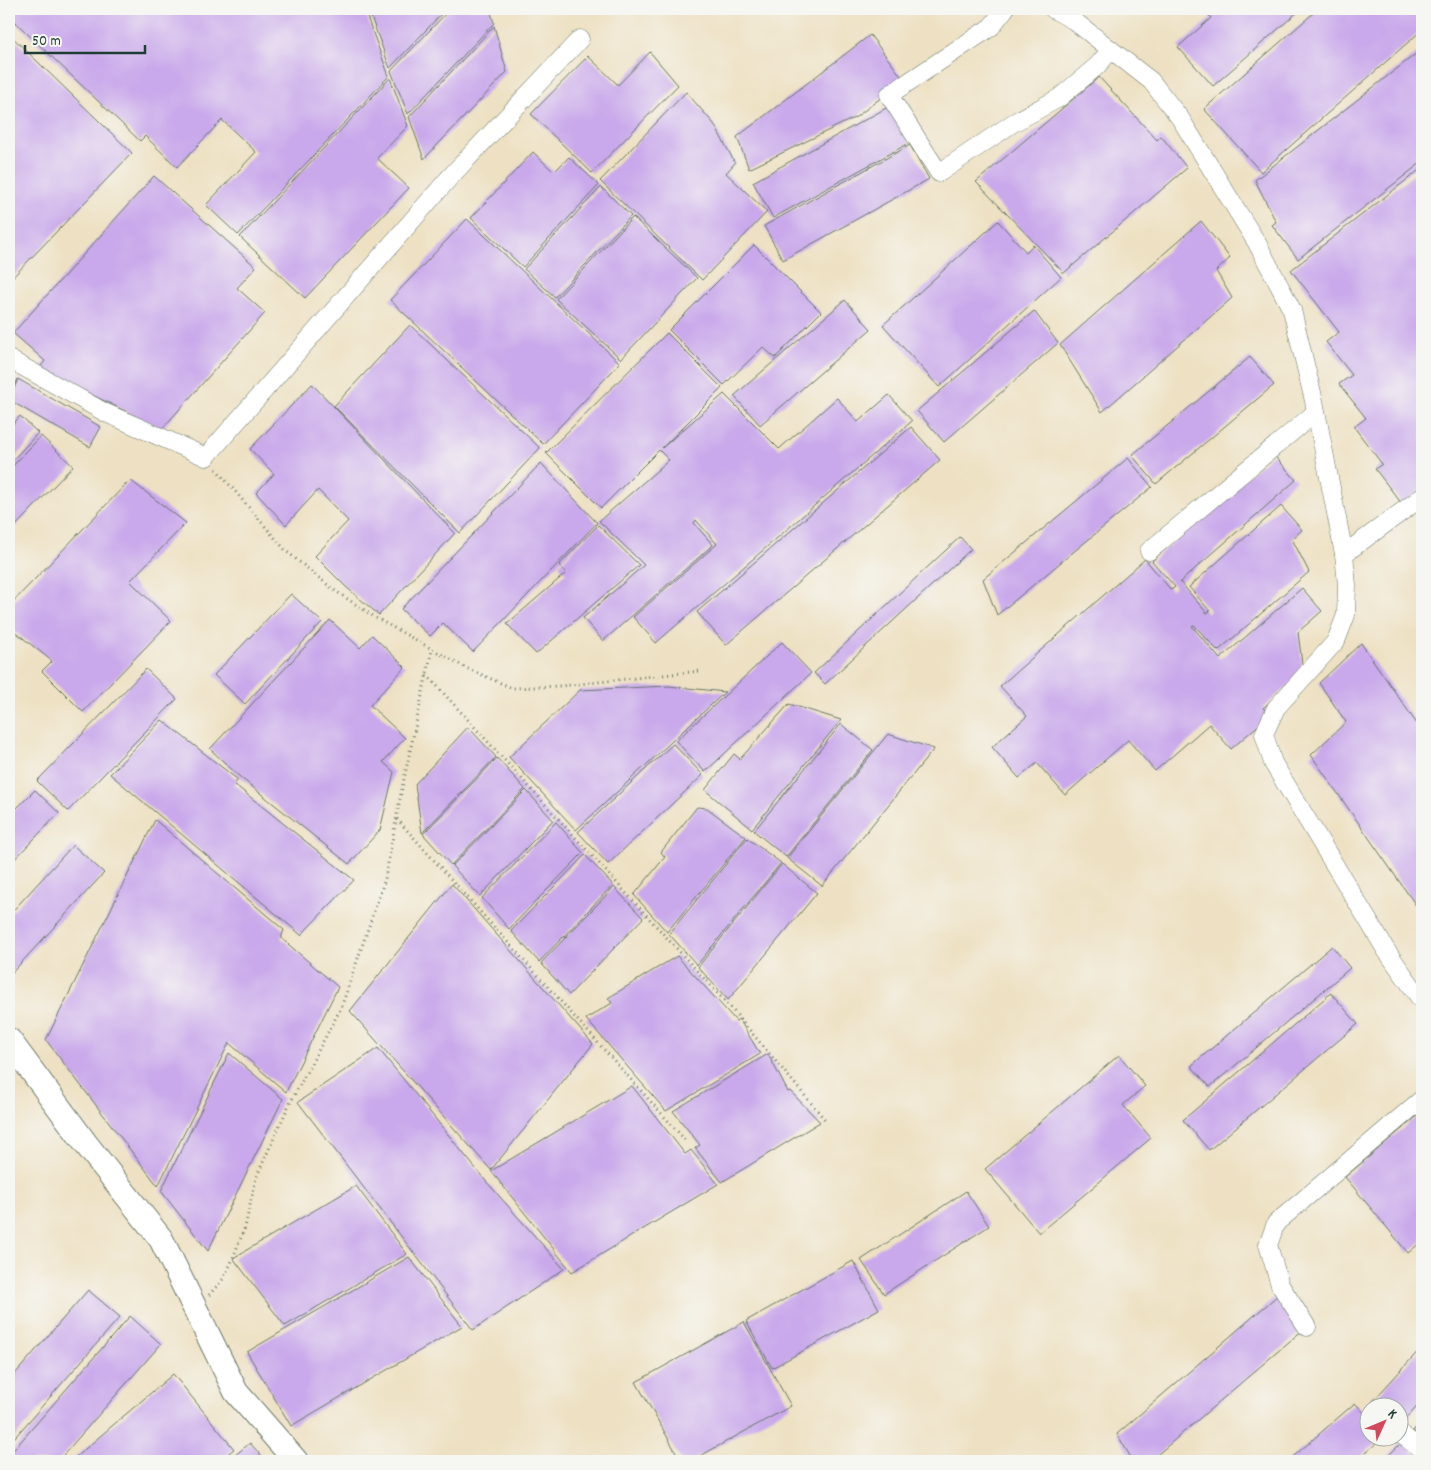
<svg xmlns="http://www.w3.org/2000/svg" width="1431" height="1470" viewBox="0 0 1431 1470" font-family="Dekko,sans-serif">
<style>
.building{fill:#c9a8eb}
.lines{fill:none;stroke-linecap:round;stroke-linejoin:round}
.street-casing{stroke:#677666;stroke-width:19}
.secondary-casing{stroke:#677666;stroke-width:26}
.path{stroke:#677666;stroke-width:3;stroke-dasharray:1 4;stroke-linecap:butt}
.street{stroke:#fff;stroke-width:18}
.secondary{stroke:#fff;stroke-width:24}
</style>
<rect width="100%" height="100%" fill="#f6f6f2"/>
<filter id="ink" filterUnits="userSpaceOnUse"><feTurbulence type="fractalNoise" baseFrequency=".02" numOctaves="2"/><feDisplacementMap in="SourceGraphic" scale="10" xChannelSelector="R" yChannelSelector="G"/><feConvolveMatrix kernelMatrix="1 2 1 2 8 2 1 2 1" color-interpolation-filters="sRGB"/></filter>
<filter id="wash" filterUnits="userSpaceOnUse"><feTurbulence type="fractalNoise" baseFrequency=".0096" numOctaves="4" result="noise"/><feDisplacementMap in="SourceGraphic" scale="20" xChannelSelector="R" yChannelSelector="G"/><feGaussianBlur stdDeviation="1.12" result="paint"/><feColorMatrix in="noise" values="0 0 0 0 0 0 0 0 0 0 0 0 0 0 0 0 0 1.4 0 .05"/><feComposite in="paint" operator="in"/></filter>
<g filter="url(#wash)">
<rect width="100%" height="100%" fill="#eee1c3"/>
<g id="blocks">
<g class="building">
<polygon points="9,9 364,9 389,76 238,235 206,205 256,152 222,120 177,167 145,136 140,141 9,16"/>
<polygon points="368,9 446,9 390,68"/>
<polygon points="450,9 490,9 494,23 408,114 391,71"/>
<polygon points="1204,9 1301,9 1213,86 1178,47 1211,18"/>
<polygon points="1318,9 1419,9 1422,13 1422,30 1261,172 1204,109"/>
<polygon points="494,26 507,72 424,159 409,117"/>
<polygon points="9,34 132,153 9,281"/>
<polygon points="870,35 904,80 856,117 749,169 737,137"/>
<polygon points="1422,49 1422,162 1298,259 1272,225 1276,222 1255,180"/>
<polygon points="650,52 678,85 592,173 531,114 588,56 618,85"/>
<polygon points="1099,77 1157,140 1161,136 1187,168 1064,273 976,182"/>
<polygon points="390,78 408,126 377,158 409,188 305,298 240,237"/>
<polygon points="686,92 714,124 735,163 726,173 767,212 702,280 600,181"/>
<polygon points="888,107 909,143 773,218 753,182"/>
<polygon points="910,145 929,179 783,260 764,226"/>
<polygon points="533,152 554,172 569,157 599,185 523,267 471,218"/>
<polygon points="1422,168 1422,488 1402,504 1375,469 1382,464 1354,427 1366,418 1339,384 1352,375 1326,342 1339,332 1291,270"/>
<polygon points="154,176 256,267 237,288 265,313 162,429 39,369 45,361 13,333"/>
<polygon points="601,187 631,216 555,297 524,269"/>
<polygon points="633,217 697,278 621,359 556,299"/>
<polygon points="467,219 620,363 543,444 390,300"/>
<polygon points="998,221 1026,252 1033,245 1061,277 939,387 883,325"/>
<polygon points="1201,221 1230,258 1216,271 1232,298 1102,412 1060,345"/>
<polygon points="754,245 821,312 775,358 763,347 724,385 669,330"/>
<polygon points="845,300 871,329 760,425 734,396"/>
<polygon points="1034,311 1058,343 944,442 917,411"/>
<polygon points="410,325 540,448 460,533 334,406"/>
<polygon points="667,333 722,388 662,448 724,394 779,449 837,398 858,422 889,395 912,421 656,643 633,617 717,544 696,520 694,523 713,545 603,641 583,618 644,565 599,521 669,460 659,450 601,508 546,453"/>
<polygon points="1250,357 1274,385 1156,484 1132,455"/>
<polygon points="18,379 101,427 90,447 9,400"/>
<polygon points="312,384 455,533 379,615 346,587 315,556 348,521 318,490 286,525 256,493 274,474 250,449"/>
<polygon points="20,416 38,433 9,464 9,429"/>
<polygon points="911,427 940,460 726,645 697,612"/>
<polygon points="41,436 73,466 9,533 9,470"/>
<polygon points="1273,454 1296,480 1180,582 1207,613 1210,611 1189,587 1281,506 1302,530 1292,539 1309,572 1218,651 1194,625 1192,626 1220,659 1302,588 1322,611 1298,632 1303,672 1263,708 1270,715 1231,749 1209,724 1155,771 1128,740 1065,795 1037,763 1019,778 992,747 1027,716 1000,686 1145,559 1171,590 1175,587 1152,561"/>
<polygon points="1128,458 1152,487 997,615 983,579"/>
<polygon points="541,463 597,523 473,652 443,623 430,636 401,609"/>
<polygon points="130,480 186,523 130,581 171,621 83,712 42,671 52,661 9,627 9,606"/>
<polygon points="598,525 639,565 536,654 507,624 566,573 559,565"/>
<polygon points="960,537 971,549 825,684 814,673"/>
<polygon points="291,594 322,622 245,704 214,675"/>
<polygon points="330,620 360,648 372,635 405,667 370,705 405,738 383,762 394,772 380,830 349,864 240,777 210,749"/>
<polygon points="782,642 811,673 705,772 676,741"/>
<polygon points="1361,643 1422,731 1422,914 1311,755 1346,722 1319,683"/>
<polygon points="146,669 177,699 68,811 37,781"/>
<polygon points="669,686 725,692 576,830 509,757 580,690"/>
<polygon points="789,704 841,720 752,829 705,790 734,754 740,759"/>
<polygon points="162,720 238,780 234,784 354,880 301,935 110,774"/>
<polygon points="841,724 873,750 786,857 754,831"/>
<polygon points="468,727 496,757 422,833 415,784"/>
<polygon points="888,734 934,749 822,886 787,858"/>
<polygon points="673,744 703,775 608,864 578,832"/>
<polygon points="497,758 525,789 451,865 423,834"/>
<polygon points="35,790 59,813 9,865 9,816"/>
<polygon points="526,790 553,820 480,896 452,866"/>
<polygon points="697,807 707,808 746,837 667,932 634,895 665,857 661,852"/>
<polygon points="155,820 284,930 281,938 338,987 286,1092 229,1043 158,1186 46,1040"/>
<polygon points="556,822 583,853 509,929 482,898"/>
<polygon points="747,838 781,863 697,965 669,934"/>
<polygon points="73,845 104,873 9,976 9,915"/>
<polygon points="585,855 613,885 539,962 511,931"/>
<polygon points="782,864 817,893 728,1000 698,967"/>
<polygon points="452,884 593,1044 491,1170 350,1011"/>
<polygon points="614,887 643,918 569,995 541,963"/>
<polygon points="1332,946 1350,968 1210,1087 1191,1066"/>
<polygon points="677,956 736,1021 739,1019 760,1054 666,1111 586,1019 612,1003 608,998"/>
<polygon points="1331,993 1358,1024 1209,1150 1183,1120"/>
<polygon points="378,1048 485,1180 564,1269 473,1330 298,1102"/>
<polygon points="229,1053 283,1099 208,1251 161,1191"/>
<polygon points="768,1054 788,1092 790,1091 820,1122 722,1182 695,1148 700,1145 673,1111"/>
<polygon points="1119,1055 1145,1086 1123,1105 1151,1138 1039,1233 985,1169"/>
<polygon points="632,1086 685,1154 691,1150 718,1184 572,1272 491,1171"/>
<polygon points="1422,1112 1422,1241 1408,1253 1345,1177"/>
<polygon points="356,1186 407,1254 285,1326 233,1258"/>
<polygon points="966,1191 989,1226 884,1294 861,1260"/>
<polygon points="409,1257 462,1326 291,1426 247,1352"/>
<polygon points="853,1261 879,1309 772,1368 746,1321"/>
<polygon points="88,1290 120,1317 9,1444 9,1381"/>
<polygon points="1277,1296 1305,1328 1150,1461 1133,1461 1117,1434"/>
<polygon points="130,1316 161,1344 58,1461 9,1461 9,1455"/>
<polygon points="744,1322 791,1406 691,1461 681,1461 636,1382"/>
<polygon points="1422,1347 1422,1401 1398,1428 1398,1408 1378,1408 1372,1402"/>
<polygon points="173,1374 234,1449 219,1461 71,1461"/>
<polygon points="1355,1403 1368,1417 1368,1438 1383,1438 1355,1461 1288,1461"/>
<polygon points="1422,1420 1422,1439 1413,1431"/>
<polygon points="1402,1442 1422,1461 1383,1461"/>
<polygon points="250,1443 266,1461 228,1461"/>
</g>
</g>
</g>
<g filter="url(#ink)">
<use href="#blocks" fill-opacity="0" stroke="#677666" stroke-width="1"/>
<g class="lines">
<defs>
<g id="street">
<polyline points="1005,9 991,27 889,95 939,173 1013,123 1059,98 1097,66 1111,50"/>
<polyline points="1053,9 1073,20 1151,81 1180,118 1257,243 1292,310 1314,401 1344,554 1347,585 1346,615 1336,641 1276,708 1264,734 1273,763 1386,950 1422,1001"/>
<polyline points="9,359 106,413 206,457 450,177 580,39"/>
<polyline points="1149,551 1316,412"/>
<polyline points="1344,554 1422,497"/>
<polyline points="1307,1327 1280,1285 1268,1245 1276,1223 1422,1099"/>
<polyline points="1398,1432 1422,1450"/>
</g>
<polyline id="secondary" points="9,1040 86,1144 161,1239 236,1392 296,1461"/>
</defs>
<use href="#street" class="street-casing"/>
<use href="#secondary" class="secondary-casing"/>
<g class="path">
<polyline points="216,469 286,551 334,590 376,618 466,668 512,688 561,686 700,671"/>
<polyline points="427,675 730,1007 827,1122"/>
<polyline points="397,819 687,1142"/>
<polyline points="209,1295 223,1279 231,1263 245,1227 256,1178 288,1107 341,1008 385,879 402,788 432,650"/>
</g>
<use href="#street" class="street"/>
<use href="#secondary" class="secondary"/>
</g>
</g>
<rect width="1431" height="1470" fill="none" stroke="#f6f6f2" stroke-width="30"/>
<g transform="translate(1384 1422) rotate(46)"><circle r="24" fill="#f6f6f2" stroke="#a0aca6"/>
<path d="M0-4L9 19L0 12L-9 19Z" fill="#d1495b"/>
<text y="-8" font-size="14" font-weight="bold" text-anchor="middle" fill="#1f3d34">K</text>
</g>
<path d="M25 45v8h120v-8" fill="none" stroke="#1f3d34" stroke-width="2.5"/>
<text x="32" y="45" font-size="15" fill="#1f3d34" stroke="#f6f6f2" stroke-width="4" paint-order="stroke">50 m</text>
</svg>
